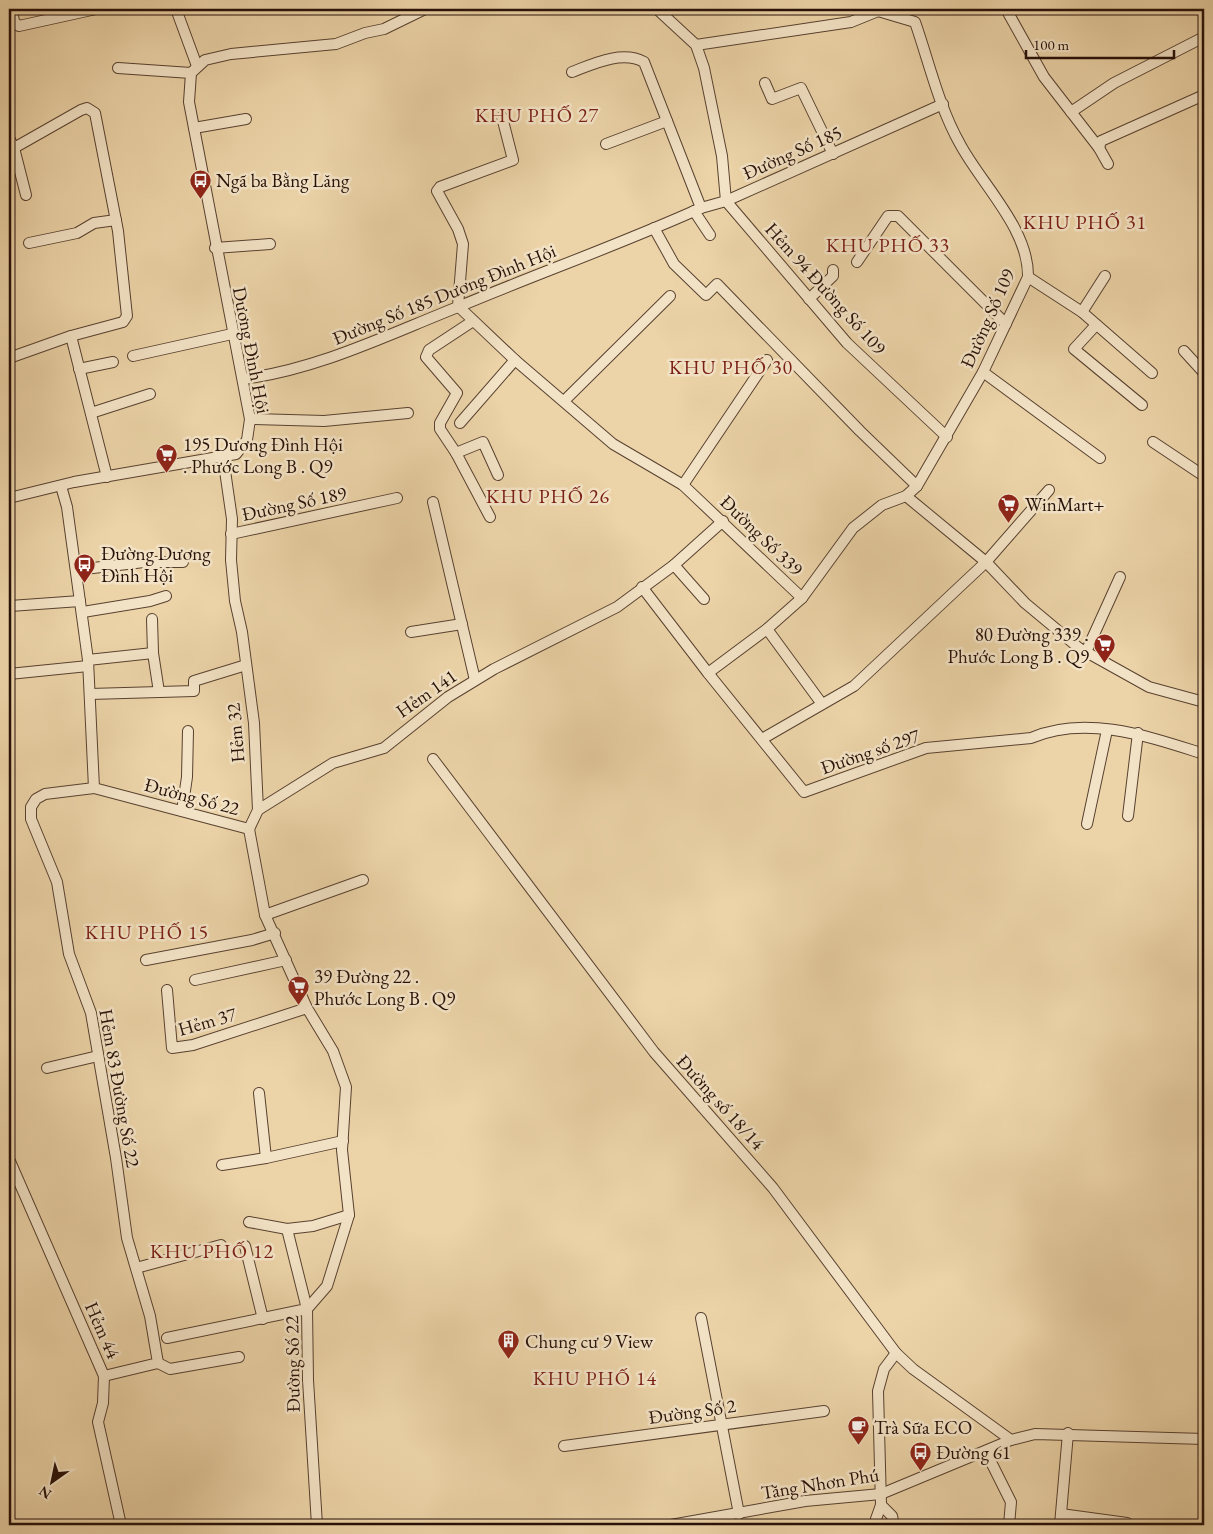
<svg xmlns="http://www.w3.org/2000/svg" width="1213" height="1534" viewBox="0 0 1213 1534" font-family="'EB Garamond',serif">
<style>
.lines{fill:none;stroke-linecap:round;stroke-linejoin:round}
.minor-casing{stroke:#584130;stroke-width:12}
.minor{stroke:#f3e3c6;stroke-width:10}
.labels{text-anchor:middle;stroke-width:5;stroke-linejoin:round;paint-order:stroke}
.street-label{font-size:19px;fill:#271008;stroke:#f3e3c6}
.poi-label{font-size:19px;fill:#271008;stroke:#f3e3c6;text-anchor:start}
.neighbourhood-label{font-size:20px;letter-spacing:1px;fill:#7a1f14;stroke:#f3e3c6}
</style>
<rect width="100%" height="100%" fill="#ecd4a8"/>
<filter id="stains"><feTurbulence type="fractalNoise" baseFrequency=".004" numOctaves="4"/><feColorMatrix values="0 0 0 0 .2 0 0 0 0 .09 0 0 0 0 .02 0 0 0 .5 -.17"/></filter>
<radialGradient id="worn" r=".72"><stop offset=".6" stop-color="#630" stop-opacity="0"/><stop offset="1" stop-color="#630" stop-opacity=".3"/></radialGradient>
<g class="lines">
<defs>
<g id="minor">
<polyline points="12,9 14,22 19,26 96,9"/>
<polyline points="176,9 197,66"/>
<polyline points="657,9 696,45 704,68 722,156 726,201 847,343 947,437"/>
<path d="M 877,9 L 878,11 L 915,22 C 929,62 939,107 960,144 C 982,185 1029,229 1028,277 L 983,372 L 917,486 L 906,496"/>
<polyline points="1006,9 1044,77 1099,148 1108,164"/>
<polyline points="696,45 851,22 878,11"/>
<polyline points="118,68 191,73"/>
<path d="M 572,72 C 593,64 622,50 644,62 L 701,208"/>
<polyline points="765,83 772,99 801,88 833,154"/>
<polyline points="1071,112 1114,83 1204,37"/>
<polyline points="502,117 513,160 440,187 437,191 458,229 463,244 458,306 515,360 613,444 683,485 802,598 853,528 882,505 906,496 986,562 1025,603 1079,648 1149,687 1204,702"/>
<polyline points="194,128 246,119"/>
<polyline points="9,138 14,148 81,110 87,108 95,113 118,231 127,316 123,322 71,336 9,358"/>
<polyline points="606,144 667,121"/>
<polyline points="14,148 26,195"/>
<polyline points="1099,148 1101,141 1204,95"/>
<polyline points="694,211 710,235"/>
<polyline points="654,228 674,264 706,295 717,284 860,431 917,486"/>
<polyline points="29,243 77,233 94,223 116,220"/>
<polyline points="215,248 270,244"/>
<polyline points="857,262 888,216 898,216 1006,324"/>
<polyline points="1028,277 1082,312 1152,373"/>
<polyline points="809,299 833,276 833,270"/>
<polyline points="1082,312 1105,276"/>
<polyline points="473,321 429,350 426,357 457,393 440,423 440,429 456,453 490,517"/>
<polyline points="1096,325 1074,349 1142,405"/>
<polyline points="71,336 107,477"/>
<polyline points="1184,351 1204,373"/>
<polyline points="133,356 232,334"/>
<polyline points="79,369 113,362"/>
<polyline points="983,372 1100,458"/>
<path d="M 243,379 C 319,369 387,335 458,307 C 539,273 621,244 701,208 L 726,201 L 943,104"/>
<polyline points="564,401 670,296"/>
<polyline points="91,413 150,394"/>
<polyline points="250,419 324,421 408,413"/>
<polyline points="460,423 515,360"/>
<polyline points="1153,442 1204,476"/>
<polyline points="456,453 483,442 498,475"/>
<polyline points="223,457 232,519 231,560 235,601 242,632 254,723 258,810 249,829"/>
<polyline points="683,485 767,360"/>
<polyline points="61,486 67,507 88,660 94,788 249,829"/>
<polyline points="9,498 74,482 236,454 247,440 250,419 189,102 191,73 205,60 231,54 336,44 365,33 384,29 425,9"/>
<polyline points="433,502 475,680"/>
<polyline points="231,534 397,498"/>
<polyline points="674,565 704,599"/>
<polyline points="76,570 144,562 183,562"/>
<path d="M 642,587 L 708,673 L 804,792 L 926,748 L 1031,738 C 1086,714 1150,737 1204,754"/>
<polyline points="10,606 80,601"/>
<polyline points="83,612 150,601 166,596"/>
<polyline points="152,619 153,653 159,692"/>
<polyline points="767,629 822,704"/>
<polyline points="411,632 462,624"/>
<polyline points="1086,652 1120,577"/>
<polyline points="88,660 153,653"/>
<polyline points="708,673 767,629 802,598"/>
<polyline points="9,674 88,666"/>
<polyline points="90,694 194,691 194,681 246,665"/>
<polyline points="762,739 854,686 986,562 1049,490"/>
<polyline points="433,759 654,1052 773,1188 896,1353 913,1369 1011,1440"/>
<polyline points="94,788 45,794 36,799 31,807 31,819 57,882 69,954 91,1013 116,1158 127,1238 150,1316 158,1363 104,1376"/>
<polyline points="258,810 333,763 384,748 448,697 494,669 617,607 674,565 723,521"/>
<polyline points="182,811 187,777 188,731"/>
<polyline points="1128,816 1138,733"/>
<polyline points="1087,824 1107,730"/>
<polyline points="249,829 265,915 307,1008 333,1051 346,1087 342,1150 349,1215 327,1286 307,1309 308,1380 317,1525"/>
<polyline points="265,915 363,880"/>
<polyline points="146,960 252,940 275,933"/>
<polyline points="195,980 286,960"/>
<polyline points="167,990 172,1048 193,1045 307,1008"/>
<polyline points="47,1068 98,1056"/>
<polyline points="259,1093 266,1158 343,1141"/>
<polyline points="9,1159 104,1376 103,1403 98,1422 121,1525"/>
<polyline points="222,1165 266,1158"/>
<polyline points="249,1222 287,1229 313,1226 349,1215"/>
<polyline points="245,1246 263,1319"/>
<polyline points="136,1268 221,1245"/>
<polyline points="701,1318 739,1514"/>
<polyline points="167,1338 307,1309 287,1229"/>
<polyline points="158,1363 170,1369 239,1357"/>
<polyline points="564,1446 824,1411"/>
<polyline points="986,1452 1011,1502 1009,1525"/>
<polyline points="881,1505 892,1516 894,1525"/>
<polyline points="1061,1514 1127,1523"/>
<polyline points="671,1525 805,1501 881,1494 1011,1440 1035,1434 1204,1439"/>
<polyline points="877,1525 876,1519 881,1505 878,1391 884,1369 896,1353"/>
<polyline points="1060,1525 1068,1433"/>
</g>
</defs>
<use href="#minor" class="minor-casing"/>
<use href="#minor" class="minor"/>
</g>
<defs>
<symbol id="bus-pin" viewBox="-11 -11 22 30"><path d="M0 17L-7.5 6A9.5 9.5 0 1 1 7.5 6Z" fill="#8f2418" stroke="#f3e3c6"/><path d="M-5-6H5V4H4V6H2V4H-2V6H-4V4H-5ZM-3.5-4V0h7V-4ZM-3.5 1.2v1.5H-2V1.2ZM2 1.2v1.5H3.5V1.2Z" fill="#fff"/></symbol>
<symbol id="supermarket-pin" viewBox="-11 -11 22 30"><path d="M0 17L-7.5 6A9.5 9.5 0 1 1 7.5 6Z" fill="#8f2418" stroke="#f3e3c6"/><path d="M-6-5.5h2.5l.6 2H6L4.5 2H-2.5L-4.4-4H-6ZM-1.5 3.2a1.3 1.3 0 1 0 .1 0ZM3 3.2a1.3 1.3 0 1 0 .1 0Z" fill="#fff"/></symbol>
<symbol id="building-pin" viewBox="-11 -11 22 30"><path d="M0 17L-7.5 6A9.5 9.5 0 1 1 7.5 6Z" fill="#8f2418" stroke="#f3e3c6"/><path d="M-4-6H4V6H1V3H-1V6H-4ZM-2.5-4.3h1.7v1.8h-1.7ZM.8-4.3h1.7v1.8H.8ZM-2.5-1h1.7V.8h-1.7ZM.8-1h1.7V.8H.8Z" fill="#fff"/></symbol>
<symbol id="cafe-pin" viewBox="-11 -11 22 30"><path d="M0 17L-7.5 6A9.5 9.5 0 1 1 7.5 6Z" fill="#8f2418" stroke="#f3e3c6"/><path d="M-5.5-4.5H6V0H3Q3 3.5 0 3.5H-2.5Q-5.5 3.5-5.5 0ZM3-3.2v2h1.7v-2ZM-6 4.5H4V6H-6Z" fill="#fff"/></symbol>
</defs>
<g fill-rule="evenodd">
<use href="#bus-pin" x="188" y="168" width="25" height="34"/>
<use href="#supermarket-pin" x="154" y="442" width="25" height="34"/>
<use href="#supermarket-pin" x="996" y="492" width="25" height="34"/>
<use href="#bus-pin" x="72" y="552" width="25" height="34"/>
<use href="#supermarket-pin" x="1092" y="632" width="25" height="34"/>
<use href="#supermarket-pin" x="286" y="974" width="25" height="34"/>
<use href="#building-pin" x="496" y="1328" width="25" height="34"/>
<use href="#cafe-pin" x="846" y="1414" width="25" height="34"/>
<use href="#bus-pin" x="908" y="1440" width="25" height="34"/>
</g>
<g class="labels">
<g class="street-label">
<text transform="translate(792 152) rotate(-24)" y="7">Đường Số 185</text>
<text transform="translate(826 288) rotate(48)" y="7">Hẻm 94 Đường Số 109</text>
<text transform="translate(444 294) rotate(-22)" y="7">Đường Số 185 Dương Đình Hội</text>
<text transform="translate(987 318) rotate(-66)" y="7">Đường Số 109</text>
<text transform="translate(252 350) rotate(79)" y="7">Dương Đình Hội</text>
<text transform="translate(294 503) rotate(-12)" y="7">Đường Số 189</text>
<text transform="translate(762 535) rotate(44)" y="7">Đường Số 339</text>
<text transform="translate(426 693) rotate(-35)" y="7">Hẻm 141</text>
<text transform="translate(235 733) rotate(-95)" y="7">Hẻm 32</text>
<text transform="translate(870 751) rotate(-19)" y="7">Đường số 297</text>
<text transform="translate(192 796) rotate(15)" y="7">Đường Số 22</text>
<text transform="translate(207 1021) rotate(-16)" y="7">Hẻm 37</text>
<text transform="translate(120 1088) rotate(80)" y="7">Hẻm 83 Đường Số 22</text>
<text transform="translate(721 1102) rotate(48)" y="7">Đường số 18/14</text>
<text transform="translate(103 1330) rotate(66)" y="7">Hẻm 44</text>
<text transform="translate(292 1364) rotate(-91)" y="7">Đường Số 22</text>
<text transform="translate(692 1411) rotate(-8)" y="7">Đường Số 2</text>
<text transform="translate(820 1483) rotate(-9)" y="7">Tăng Nhơn Phú</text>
</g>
<g class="poi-label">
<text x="216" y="187">Ngã ba Bằng Lăng</text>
<text x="183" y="451">195 Dương Đình Hội<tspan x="183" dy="22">. Phước Long B . Q9</tspan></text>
<text x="1025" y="511">WinMart+</text>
<text x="101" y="560">Đường Dương<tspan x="101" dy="22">Đình Hội</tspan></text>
<text x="1089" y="641" text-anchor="end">80 Đường 339 .<tspan x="1089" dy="22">Phước Long B . Q9</tspan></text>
<text x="314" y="983">39 Đường 22 .<tspan x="314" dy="22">Phước Long B . Q9</tspan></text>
<text x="525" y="1348">Chung cư 9 View</text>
<text x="874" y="1434">Trà Sữa ECO</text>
<text x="936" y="1459">Đường 61</text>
</g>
<g class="neighbourhood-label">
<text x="537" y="122">KHU PHỐ 27</text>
<text x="1085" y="229">KHU PHỐ 31</text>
<text x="888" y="252">KHU PHỐ 33</text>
<text x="731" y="374">KHU PHỐ 30</text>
<text x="548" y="503">KHU PHỐ 26</text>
<text x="147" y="939">KHU PHỐ 15</text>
<text x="212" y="1258">KHU PHỐ 12</text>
<text x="595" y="1385">KHU PHỐ 14</text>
</g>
</g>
<rect width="1213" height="1534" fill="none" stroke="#ecd4a8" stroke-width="30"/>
<rect x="10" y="10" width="1193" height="1514" fill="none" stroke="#271008" stroke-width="2.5"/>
<rect x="15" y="15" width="1183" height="1504" fill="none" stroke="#271008"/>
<g transform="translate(52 1482) rotate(213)" stroke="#f3e3c6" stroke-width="4" paint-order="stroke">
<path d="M0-4L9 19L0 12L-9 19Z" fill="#271008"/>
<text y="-8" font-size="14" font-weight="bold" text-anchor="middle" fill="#271008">N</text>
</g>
<path d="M1026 50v8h148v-8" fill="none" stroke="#271008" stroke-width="2.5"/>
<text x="1033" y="50" font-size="15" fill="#271008" stroke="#f3e3c6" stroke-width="4" paint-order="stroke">100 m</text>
<rect width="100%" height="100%" filter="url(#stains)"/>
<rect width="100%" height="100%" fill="url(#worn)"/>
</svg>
